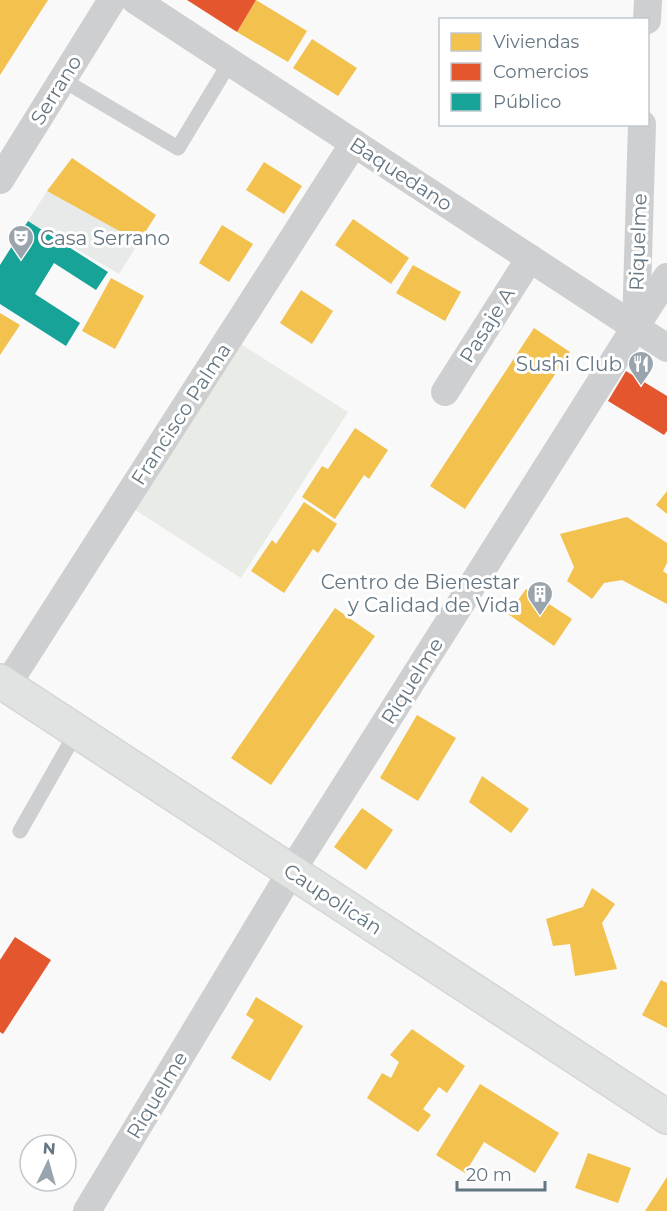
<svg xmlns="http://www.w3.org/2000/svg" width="667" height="1211" viewBox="0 0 667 1211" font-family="Montserrat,sans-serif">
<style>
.built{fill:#e8e9e9}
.green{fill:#e8ebe6}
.homes{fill:#f2c14e}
.shops{fill:#e4572e}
.public{fill:#17a398}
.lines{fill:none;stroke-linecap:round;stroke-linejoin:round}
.secondary-casing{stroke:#d5d6d7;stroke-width:36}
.lane{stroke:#cecfd0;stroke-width:15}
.street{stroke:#cecfd0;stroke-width:28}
.secondary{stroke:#e1e2e2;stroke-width:33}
.labels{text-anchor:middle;stroke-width:6;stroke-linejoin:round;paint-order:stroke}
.street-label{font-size:20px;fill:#657683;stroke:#fff}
.poi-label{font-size:20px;fill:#657683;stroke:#fff;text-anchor:end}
</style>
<rect width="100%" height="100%" fill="#f9f9f9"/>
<polygon class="built" points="47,191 139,242 119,274 28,221"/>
<polygon class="green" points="239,343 348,412 241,578 132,508"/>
<g class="homes">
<polygon points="0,0 48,0 0,75"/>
<polygon points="256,0 307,31 288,62 237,32"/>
<polygon points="312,39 357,68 338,96 293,68"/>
<polygon points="72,158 156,215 139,242 47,191"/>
<polygon points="264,162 302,186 284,214 246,190"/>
<polygon points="353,219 409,258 391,284 335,245"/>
<polygon points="222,225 253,244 229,282 199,263"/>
<polygon points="413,265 461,292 445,321 396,293"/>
<polygon points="111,278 144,296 115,349 82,331"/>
<polygon points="301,290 333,311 312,344 280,323"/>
<polygon points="0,313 20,325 0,355"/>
<polygon points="534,328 570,352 465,509 430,486"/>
<polygon points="355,428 388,450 369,479 364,475 335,519 302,497 322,466 328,469"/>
<polygon points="667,491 667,514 656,505"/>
<polygon points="304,502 337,524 318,553 313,549 284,593 251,571 272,540 276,544"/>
<polygon points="627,517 667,543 667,563 663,571 667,574 667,604 622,580 604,583 592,599 567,581 574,567 560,534"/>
<polygon points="526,589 572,619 554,646 508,614"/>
<polygon points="335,608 375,636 271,785 231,758"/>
<polygon points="417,715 456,738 418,801 380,778"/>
<polygon points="482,776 529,809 511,833 469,802"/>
<polygon points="362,808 393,830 366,870 334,847"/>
<polygon points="592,888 615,904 602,923 617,969 575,976 570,944 553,946 546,919 583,907"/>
<polygon points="661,980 667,983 667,1028 642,1015"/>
<polygon points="256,997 303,1026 270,1081 231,1058 254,1020 246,1015"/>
<polygon points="412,1029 465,1066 447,1093 439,1087 423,1109 431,1115 418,1132 367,1098 382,1073 391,1078 399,1062 390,1055"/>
<polygon points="480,1084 559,1133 535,1173 484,1142 465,1173 436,1155"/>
<polygon points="588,1153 631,1168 618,1203 575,1188"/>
<polygon points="667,1177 667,1211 645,1211"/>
</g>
<g class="shops">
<polygon points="187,0 256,0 237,32"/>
<polygon points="626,371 667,396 667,431 664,435 608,401"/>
<polygon points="15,937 51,960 3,1034 0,1032 0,960"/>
</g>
<polygon class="public" points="28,221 108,272 96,290 54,263 35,294 80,323 66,346 0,304 0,265"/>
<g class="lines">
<defs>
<polyline id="secondary" points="0,681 667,1117"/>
</defs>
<use href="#secondary" class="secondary-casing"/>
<g class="lane">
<polyline points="63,80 178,148 230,62"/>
<polyline points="20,831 77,731"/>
</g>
<g class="street">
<polyline points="135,0 667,348"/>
<polyline points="647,20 648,0"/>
<polyline points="0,180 112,0"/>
<polyline points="636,326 642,124"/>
<polyline points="445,392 530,258"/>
<polyline points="7,685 354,143"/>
<polyline points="87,1211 291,872 667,277"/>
</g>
<use href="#secondary" class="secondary"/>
</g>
<defs>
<symbol id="theatre-pin" viewBox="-11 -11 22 30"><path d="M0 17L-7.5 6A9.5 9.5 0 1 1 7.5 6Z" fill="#99a4ac" stroke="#fff"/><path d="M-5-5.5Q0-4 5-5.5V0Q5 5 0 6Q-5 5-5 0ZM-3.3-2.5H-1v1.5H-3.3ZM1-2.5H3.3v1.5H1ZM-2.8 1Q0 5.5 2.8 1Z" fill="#fff"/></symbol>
<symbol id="restaurant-pin" viewBox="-11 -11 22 30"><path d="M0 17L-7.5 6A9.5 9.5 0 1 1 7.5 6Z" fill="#99a4ac" stroke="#fff"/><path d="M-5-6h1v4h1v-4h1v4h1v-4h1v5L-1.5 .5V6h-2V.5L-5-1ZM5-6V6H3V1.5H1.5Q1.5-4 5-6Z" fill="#fff"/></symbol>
<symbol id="building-pin" viewBox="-11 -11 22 30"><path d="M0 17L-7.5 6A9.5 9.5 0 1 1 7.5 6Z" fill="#99a4ac" stroke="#fff"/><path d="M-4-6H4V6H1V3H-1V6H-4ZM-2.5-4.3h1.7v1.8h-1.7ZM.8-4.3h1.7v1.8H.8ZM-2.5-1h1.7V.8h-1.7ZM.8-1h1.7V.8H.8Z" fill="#fff"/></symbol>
</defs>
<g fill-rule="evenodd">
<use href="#theatre-pin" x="6" y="223" width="30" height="40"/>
<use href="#restaurant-pin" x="626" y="349" width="30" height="40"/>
<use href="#building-pin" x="525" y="579" width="30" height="40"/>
</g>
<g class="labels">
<g class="street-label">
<text transform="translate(56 90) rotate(-58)" y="7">Serrano</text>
<text transform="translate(401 174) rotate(33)" y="7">Baquedano</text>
<text transform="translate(638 242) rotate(-88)" y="7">Riquelme</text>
<text transform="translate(487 325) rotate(-58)" y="7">Pasaje A</text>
<text transform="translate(181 414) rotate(-57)" y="7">Francisco Palma</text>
<text transform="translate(412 681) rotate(-58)" y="7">Riquelme</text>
<text transform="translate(333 899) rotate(33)" y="7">Caupolicán</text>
<text transform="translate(157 1095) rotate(-59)" y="7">Riquelme</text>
</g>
<g class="poi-label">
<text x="40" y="245" text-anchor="start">Casa Serrano</text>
<text x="622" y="371">Sushi Club</text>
<text x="520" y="589">Centro de Bienestar<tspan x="520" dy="23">y Calidad de Vida</tspan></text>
</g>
</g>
<rect x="439" y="18" width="210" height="108" fill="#ffffff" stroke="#c1c8cd" stroke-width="1.5"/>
<rect x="451" y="33" width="30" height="18" fill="#f2c14e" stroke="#c1c8cd" stroke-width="1.5"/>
<text x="493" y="48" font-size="18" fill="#657683">Viviendas</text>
<rect x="451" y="63" width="30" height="18" fill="#e4572e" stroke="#c1c8cd" stroke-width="1.5"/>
<text x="493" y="78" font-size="18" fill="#657683">Comercios</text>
<rect x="451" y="93" width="30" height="18" fill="#17a398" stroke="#c1c8cd" stroke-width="1.5"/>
<text x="493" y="108" font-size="18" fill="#657683">Público</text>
<g transform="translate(48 1163) rotate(5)"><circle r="28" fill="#ffffff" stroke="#c1c8cd" stroke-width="1.5"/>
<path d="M0-4.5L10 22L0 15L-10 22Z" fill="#99a4ac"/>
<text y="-9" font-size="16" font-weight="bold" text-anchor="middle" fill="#657683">N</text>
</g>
<path d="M457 1181v9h88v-9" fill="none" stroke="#657683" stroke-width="3"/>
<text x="466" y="1181" font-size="18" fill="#657683" stroke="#ffffff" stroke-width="4.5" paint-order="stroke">20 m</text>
</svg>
